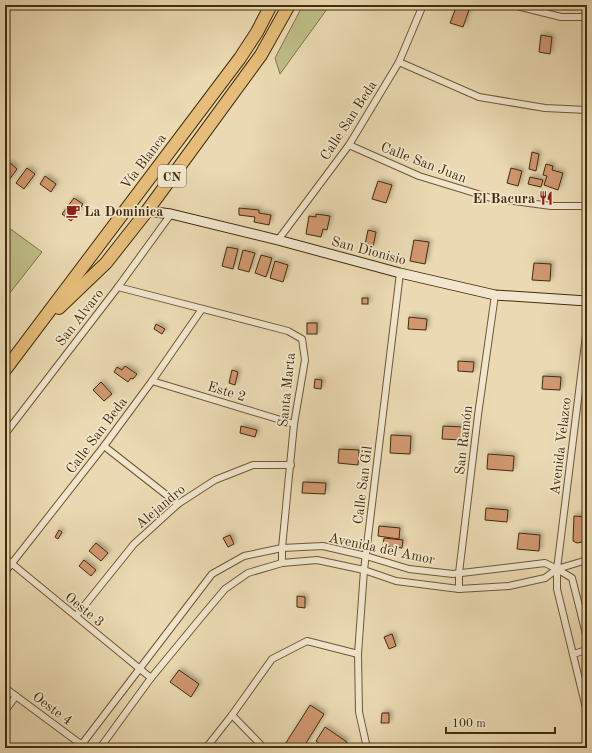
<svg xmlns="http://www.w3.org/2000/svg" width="592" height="753" viewBox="0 0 592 753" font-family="'Old Standard TT',serif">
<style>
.green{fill:#bebd87;stroke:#807549}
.building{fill:#d09770;stroke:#432d0b;filter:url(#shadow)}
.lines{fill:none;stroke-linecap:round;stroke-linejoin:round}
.street-casing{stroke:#6d5835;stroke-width:8}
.secondary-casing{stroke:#432d0b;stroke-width:11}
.highway-casing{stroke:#432d0b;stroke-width:14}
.street{stroke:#f1e6cd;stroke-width:6}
.secondary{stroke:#f1e6cd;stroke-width:9}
.highway{stroke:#e5bc79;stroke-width:12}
.labels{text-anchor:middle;stroke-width:3.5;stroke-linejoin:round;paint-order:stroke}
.shield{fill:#f1e6cd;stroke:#776445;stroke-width:1}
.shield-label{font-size:13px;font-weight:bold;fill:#432d0b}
.street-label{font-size:14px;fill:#432d0b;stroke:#f1e6cd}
.poi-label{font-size:14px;font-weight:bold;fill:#432d0b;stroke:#f1e6cd;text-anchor:end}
</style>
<defs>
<filter id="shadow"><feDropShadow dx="2.5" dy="-2.5" stdDeviation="2" flood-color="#0004"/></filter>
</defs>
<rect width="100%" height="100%" fill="#ead9b2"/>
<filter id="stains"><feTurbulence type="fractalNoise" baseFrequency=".005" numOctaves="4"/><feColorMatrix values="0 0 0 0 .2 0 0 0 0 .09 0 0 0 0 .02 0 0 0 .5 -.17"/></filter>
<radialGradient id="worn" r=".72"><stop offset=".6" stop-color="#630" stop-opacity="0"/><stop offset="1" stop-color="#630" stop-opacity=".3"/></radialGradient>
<g class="green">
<polygon points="303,5 330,5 280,74 275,58"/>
<polygon points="5,225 42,252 5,299"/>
</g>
<g class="building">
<polygon points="457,5 469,10 463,27 450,23"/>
<polygon points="541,35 552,37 550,54 539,52"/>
<polygon points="532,152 539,154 536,171 529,169"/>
<polygon points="9,162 17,169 9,180 5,177 5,168"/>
<polygon points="546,164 553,166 552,170 563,173 558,190 544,185 547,176 543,175"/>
<polygon points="27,168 35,174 24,189 16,183"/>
<polygon points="511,168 522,171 518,186 507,183"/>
<polygon points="45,176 56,184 51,192 40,184"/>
<polygon points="530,177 543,180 541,187 528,184"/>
<polygon points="378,181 392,185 386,203 372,199"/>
<polygon points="74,198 83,204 71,221 62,214"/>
<polygon points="239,208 259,210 259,213 271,215 269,225 254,222 255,217 239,215"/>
<polygon points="316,214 330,216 327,230 323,229 321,237 306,234 309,216 316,217"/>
<polygon points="368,230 376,232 373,247 365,245"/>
<polygon points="414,240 429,242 425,264 410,261"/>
<polygon points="227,247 238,249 233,269 222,266"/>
<polygon points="243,250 255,253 249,272 238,269"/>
<polygon points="261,255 272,258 266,277 255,273"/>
<polygon points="275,261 288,265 283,282 270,278"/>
<polygon points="534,263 551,264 550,281 532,280"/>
<rect x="362" y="298" width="6" height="6"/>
<polygon points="409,317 427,319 426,330 408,329"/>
<rect x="307" y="323" width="10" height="11"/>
<polygon points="156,324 165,329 162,334 154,329"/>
<polygon points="458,361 474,362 473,372 458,371"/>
<polygon points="125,366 137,374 133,379 131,378 128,382 114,372 117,367 122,370"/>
<polygon points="232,370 238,372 235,385 229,383"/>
<polygon points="543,376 561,377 560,390 542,389"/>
<polygon points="315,379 322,380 321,389 314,388"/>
<polygon points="101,382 112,394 104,401 93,390"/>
<polygon points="241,426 257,430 255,437 240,433"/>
<polygon points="443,426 463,427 462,440 442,439"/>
<polygon points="391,435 411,436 410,454 390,453"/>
<polygon points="339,449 359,450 358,465 338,463"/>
<polygon points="488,454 514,456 513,471 487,469"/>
<polygon points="303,482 326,483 325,494 302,493"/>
<polygon points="486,508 508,510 507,522 485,520"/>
<polygon points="574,516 586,517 586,533 587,533 587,541 577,543 573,541"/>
<polygon points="379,526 400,528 399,539 378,536"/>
<polygon points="59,530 62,532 58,539 55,537"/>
<polygon points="519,533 540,535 539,551 517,549"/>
<polygon points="230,535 234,544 228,547 223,538"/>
<polygon points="384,538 403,540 402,548 383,546"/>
<polygon points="96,543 108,553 101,561 89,551"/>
<polygon points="84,560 96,570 91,576 79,566"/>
<polygon points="297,596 305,597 305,608 297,607"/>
<polygon points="392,634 396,646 389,649 384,637"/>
<polygon points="179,670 199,684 191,697 170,682"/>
<polygon points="310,705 324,714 303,748 287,748 284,746"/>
<polygon points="382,713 389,713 389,723 381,723"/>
<polygon points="325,727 347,742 343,748 325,748 316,741"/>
</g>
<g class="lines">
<defs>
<g id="street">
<polyline points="513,5 561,17 587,17"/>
<polyline points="399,62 479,97 545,108 587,110"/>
<polyline points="349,145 419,176 491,198 551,206 587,206"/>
<polyline points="278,240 349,145 399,62 423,5"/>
<polyline points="118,287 288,331 302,339 305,360 294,424 282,548 282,563"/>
<polyline points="587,327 557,569 587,560"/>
<polyline points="152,381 294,424"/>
<polyline points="5,434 118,287 171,214"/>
<polyline points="104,446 178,504"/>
<polyline points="5,558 151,678"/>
<polyline points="5,572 104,446 152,381 202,309"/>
<polyline points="459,589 459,573 478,415 495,295"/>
<polyline points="76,616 134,544 178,504 215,480 253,465 291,465"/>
<polyline points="587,638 572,578 557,569 557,589 587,712"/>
<polyline points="573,654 587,650"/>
<polyline points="5,688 86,748"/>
<polyline points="5,711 16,696"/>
<polyline points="232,715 264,748"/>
<polyline points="79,748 212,574 244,556 282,548 323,546 366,556 409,569 453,574 545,563 557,569 545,578 509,586 459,589 396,581 364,570 317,560 282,563 248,573 225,589 203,615 151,678 100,748"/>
<polyline points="206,748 232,715 272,659 307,641 358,654"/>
<polyline points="367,748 359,712 358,654 364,570 400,273"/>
<polyline points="580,748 587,746"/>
</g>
<polyline id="secondary" points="147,211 171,214 278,240 400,273 495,295 587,301"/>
<g id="highway">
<polyline points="59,308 106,263 147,211 261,55 289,5"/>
<polyline points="5,370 240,58 257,32 271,5"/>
</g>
</defs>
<use href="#street" class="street-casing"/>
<use href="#secondary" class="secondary-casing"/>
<use href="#highway" class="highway-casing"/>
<use href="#street" class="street"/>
<use href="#secondary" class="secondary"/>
<use href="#highway" class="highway"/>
</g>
<defs>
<symbol id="restaurant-bare" viewBox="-9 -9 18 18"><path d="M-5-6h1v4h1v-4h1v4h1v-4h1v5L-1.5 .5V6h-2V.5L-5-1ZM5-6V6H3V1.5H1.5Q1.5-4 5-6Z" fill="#8f2418" stroke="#f1e6cd" stroke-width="2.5" paint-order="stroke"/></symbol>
<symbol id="cafe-bare" viewBox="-9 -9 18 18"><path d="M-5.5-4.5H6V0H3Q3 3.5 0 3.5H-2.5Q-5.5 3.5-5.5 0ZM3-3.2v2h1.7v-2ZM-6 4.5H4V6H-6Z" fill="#8f2418" stroke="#f1e6cd" stroke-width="2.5" paint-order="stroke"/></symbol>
</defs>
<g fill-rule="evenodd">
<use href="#restaurant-bare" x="536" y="188" width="20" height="20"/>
<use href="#cafe-bare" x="63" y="201" width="20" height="20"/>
</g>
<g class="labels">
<rect class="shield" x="158" y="165" width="28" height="22" rx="3"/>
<g class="shield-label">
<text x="172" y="181">CN</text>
</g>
<g class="street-label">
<text transform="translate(348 120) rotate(-57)" y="5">Calle San Beda</text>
<text transform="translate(143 161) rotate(-53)" y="5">Vía Blanca</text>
<text transform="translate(424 162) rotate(21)" y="5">Calle San Juan</text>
<text transform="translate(369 250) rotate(15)" y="5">San Dionisio</text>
<text transform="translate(79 317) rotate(-52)" y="5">San Alvaro</text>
<text transform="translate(286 390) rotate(-84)" y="5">Santa Marta</text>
<text transform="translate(227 391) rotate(17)" y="5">Este 2</text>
<text transform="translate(96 435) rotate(-53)" y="5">Calle San Beda</text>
<text transform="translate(463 440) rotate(-83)" y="5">San Ramón</text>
<text transform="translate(560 446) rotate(-83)" y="5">Avenida Velazco</text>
<text transform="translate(362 485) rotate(-83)" y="5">Calle San Gil</text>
<text transform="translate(160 506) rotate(-40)" y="5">Alejandro</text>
<text transform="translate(382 548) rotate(12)" y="5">Avenida del Amor</text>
<text transform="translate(85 609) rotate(39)" y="5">Oeste 3</text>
<text transform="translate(53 708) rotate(37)" y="5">Oeste 4</text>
</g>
<g class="poi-label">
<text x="535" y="203">El Bacura</text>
<text x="84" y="216" text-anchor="start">La Dominica</text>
</g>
</g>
<rect width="592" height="753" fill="none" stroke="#ead9b2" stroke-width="20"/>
<rect x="6" y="6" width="580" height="741" fill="none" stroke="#432d0b" stroke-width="2"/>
<rect x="10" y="10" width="572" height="733" fill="none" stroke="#432d0b"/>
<path d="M446 727v6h109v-6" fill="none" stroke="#432d0b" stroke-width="2"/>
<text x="452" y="727" font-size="12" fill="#432d0b" stroke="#f1e6cd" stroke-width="3" paint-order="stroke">100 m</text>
<rect width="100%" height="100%" filter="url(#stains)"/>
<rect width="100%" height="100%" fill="url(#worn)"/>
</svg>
